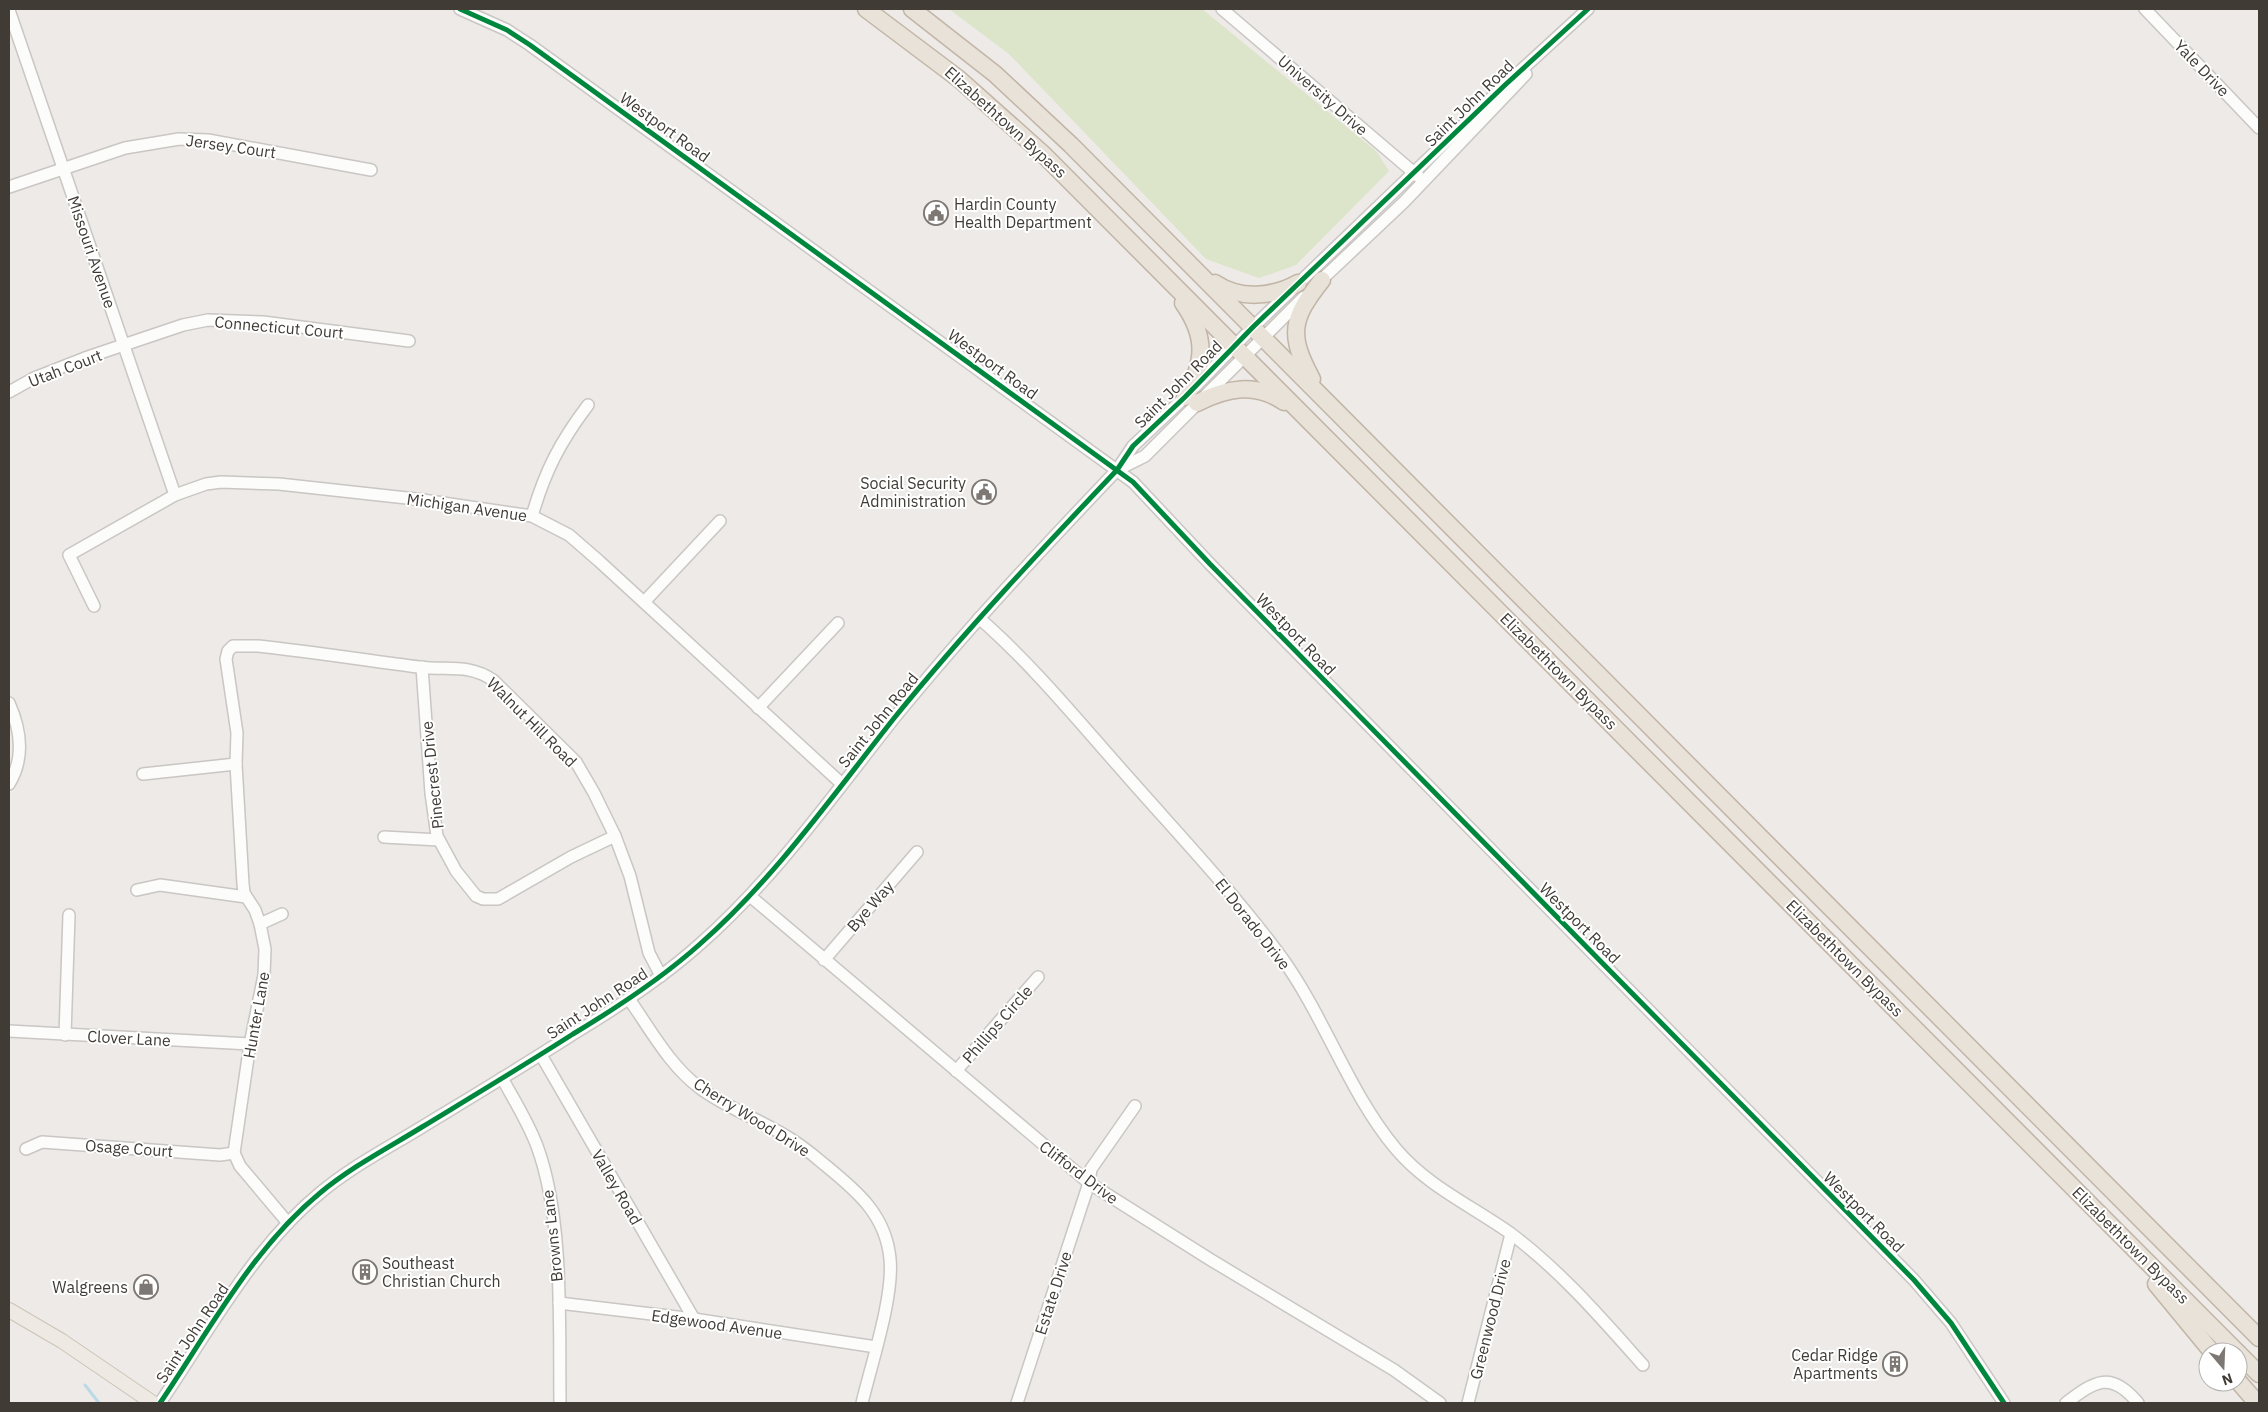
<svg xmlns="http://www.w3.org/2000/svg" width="2268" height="1412" viewBox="0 0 2268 1412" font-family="'IBM Plex Sans',sans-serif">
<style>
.green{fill:#dce4c9}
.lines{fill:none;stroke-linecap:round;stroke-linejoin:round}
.stream{stroke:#bcd9e6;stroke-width:3}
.minor-casing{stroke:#c9c6c3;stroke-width:14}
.major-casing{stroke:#cdc4b7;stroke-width:16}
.highway-casing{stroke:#c2b5a6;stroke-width:19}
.minor{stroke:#fcfcfb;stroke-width:11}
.major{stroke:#eeeae3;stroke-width:14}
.highway{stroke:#e8e2d9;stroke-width:16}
.cycleway-casing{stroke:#fff;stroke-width:8}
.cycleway{stroke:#00873e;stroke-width:5}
.labels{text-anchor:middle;stroke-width:4;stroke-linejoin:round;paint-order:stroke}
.street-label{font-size:16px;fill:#413b35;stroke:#fff}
.poi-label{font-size:16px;fill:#413b35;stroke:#fff;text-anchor:end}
</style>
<rect width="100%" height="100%" fill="#edeae7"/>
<polygon class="green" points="949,9 1202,9 1376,151 1389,171 1296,265 1259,278 1206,259 1009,54"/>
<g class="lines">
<polyline class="stream" points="85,1385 99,1403"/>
<defs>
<g id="minor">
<polyline points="460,9 507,30 530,45 1133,482 1210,564 1914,1280 1951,1323 2004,1403"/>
<polyline points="1222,9 1419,177"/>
<polyline points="2145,9 2259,128"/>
<polyline points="9,10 175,495"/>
<polyline points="9,187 125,148 179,139 208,140 371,170"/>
<polyline points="1317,284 1404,202 1526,74"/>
<polyline points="9,392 34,378 85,358 183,325 208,320 263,322 409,341"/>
<polyline points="1119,469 1145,456 1304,297"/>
<path d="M 532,516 C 545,471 560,442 588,405"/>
<polyline points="645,601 720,521"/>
<polyline points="94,606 69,555 175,495 206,484 221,482 279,484 416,499 532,516 569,535 599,561 842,784"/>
<path d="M 979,618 C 1033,665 1080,723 1128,777 C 1180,836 1235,894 1282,958 C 1325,1018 1349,1093 1396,1149 C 1427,1186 1472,1206 1510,1233 C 1561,1271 1602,1319 1643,1365"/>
<polyline points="422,667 431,793 437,836 456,871 476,896 483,899 498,899 571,857 615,836"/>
<path d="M 9,703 C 21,730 25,758 9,784"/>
<polyline points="758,708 838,623"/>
<polyline points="143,774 236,764"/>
<polyline points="384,837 439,840"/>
<polyline points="137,890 160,885 246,897"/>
<polyline points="750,896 1089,1183 1211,1260 1394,1370 1440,1403"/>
<polyline points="260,924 282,914"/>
<polyline points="824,960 917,852"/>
<path d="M 629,999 C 650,1029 670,1066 700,1088 C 724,1106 753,1117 779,1132 C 796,1141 811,1153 825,1165 C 857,1191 886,1215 890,1259 C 894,1296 871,1365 862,1403"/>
<polyline points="9,1031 250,1044"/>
<polyline points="65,1035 69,915"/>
<polyline points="541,1055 694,1319"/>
<polyline points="956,1071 1038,977"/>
<path d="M 502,1078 C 514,1100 528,1122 537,1146 C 564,1219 559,1325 560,1403"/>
<polyline points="26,1149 42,1142 220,1155 234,1153"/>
<path d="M 288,1223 L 240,1166 L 234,1153 L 250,1044 L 264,975 L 265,949 L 260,924 L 255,910 L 244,893 L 243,884 L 236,764 L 237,733 L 226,659 L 228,651 L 233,646 L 258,646 C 312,652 365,660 419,667 C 447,671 467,663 493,680 L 576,762 L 594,793 L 615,836 L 630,876 L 649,953 L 661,976"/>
<polyline points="559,1303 694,1319 876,1347"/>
<path d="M 160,1403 C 209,1331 252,1249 320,1193 C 351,1167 388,1148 422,1127 C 473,1096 523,1066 573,1034 C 618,1007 661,979 700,944 C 775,878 833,795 895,717 C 965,631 1041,550 1117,470 L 1133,446 L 1185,397 L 1253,327 L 1505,85 L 1588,9"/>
<polyline points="1017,1403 1089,1183 1091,1169 1135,1106"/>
<polyline points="1468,1403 1511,1234"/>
<path d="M 2066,1403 C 2095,1381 2111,1370 2138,1403"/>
</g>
<polyline id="major" points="9,1310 62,1341 153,1403"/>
<g id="highway">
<polyline points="866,9 959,79 1042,153 2237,1352"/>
<polyline points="912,9 995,74 1071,145 2259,1338"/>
<path d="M 1215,283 C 1240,300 1273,297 1298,283"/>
<path d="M 1183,303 C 1207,337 1205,362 1185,397"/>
<path d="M 1312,379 C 1288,335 1291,319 1322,280"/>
<path d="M 1197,403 C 1227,388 1255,382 1284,402"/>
<polyline points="2156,1284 2212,1352"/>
<polyline points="2238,1353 2259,1374"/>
<polyline points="2238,1381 2257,1403"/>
</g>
</defs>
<use href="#minor" class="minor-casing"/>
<use href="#major" class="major-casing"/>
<use href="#highway" class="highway-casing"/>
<use href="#minor" class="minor"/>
<use href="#major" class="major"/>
<use href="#highway" class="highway"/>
<defs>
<g id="cycleway">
<polyline points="460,9 507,30 530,45 1133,482 1210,564 1914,1280 1951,1323 2004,1403"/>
<path d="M 160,1403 C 209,1331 252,1249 320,1193 C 351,1167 388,1148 422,1127 C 473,1096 523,1066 573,1034 C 618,1007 661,979 700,944 C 775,878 833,795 895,717 C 965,631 1041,550 1117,470 L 1133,446 L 1185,397 L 1253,327 L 1505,85 L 1588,9"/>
</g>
</defs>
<use href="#cycleway" class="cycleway-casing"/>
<use href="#cycleway" class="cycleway"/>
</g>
<defs>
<symbol id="civic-ring" viewBox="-11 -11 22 22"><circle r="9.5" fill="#fff" stroke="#7d7873" stroke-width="1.5"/><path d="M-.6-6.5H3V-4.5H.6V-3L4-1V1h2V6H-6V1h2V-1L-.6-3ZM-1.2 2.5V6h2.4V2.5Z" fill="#7d7873"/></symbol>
<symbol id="building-ring" viewBox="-11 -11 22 22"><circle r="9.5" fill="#fff" stroke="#7d7873" stroke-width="1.5"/><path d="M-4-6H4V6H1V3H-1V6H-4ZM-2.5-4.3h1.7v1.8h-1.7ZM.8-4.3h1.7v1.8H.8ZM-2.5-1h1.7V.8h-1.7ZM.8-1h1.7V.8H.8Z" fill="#7d7873"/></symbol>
<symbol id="shop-ring" viewBox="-11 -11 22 22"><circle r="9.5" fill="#fff" stroke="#7d7873" stroke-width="1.5"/><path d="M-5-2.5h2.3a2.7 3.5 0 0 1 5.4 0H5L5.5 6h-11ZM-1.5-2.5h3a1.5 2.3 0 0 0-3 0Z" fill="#7d7873"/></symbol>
</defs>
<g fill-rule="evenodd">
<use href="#civic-ring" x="922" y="199" width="28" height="28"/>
<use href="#civic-ring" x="970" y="478" width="28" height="28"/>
<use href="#building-ring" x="351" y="1258" width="28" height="28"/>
<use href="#shop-ring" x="132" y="1273" width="28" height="28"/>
<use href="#building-ring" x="1881" y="1350" width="28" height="28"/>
</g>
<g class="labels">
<g class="street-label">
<text transform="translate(2202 68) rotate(46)" y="6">Yale Drive</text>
<text transform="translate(1323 95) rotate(41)" y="6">University Drive</text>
<text transform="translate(1469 103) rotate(-44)" y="6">Saint John Road</text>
<text transform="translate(1006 122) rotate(42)" y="6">Elizabethtown Bypass</text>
<text transform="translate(665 127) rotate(36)" y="6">Westport Road</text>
<text transform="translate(231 146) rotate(8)" y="6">Jersey Court</text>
<text transform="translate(92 252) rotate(71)" y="6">Missouri Avenue</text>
<text transform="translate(279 327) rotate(5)" y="6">Connecticut Court</text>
<text transform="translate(993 364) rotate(36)" y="6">Westport Road</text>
<text transform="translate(65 368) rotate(-21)" y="6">Utah Court</text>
<text transform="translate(1178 384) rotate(-45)" y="6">Saint John Road</text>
<text transform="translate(467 507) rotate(8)" y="6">Michigan Avenue</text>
<text transform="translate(1296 634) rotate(46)" y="6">Westport Road</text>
<text transform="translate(1559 671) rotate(45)" y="6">Elizabethtown Bypass</text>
<text transform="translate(878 720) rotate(-51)" y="6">Saint John Road</text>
<text transform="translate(532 722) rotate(45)" y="6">Walnut Hill Road</text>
<text transform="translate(432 775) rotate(-96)" y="6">Pinecrest Drive</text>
<text transform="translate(870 906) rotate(-49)" y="6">Bye Way</text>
<text transform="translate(1580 923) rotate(45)" y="6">Westport Road</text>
<text transform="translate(1253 924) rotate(52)" y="6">El Dorado Drive</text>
<text transform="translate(1845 958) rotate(45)" y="6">Elizabethtown Bypass</text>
<text transform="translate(597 1003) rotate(-33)" y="6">Saint John Road</text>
<text transform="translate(256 1015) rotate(-80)" y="6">Hunter Lane</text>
<text transform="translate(997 1024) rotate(-49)" y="6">Phillips Circle</text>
<text transform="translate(129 1038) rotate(3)" y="6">Clover Lane</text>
<text transform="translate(752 1117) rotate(32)" y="6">Cherry Wood Drive</text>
<text transform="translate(129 1148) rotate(4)" y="6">Osage Court</text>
<text transform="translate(1079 1172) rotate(37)" y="6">Clifford Drive</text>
<text transform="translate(617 1187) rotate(60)" y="6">Valley Road</text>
<text transform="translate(1864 1212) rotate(45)" y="6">Westport Road</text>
<text transform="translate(552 1236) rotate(-96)" y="6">Browns Lane</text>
<text transform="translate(2131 1245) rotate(45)" y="6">Elizabethtown Bypass</text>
<text transform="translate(1053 1293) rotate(-72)" y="6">Estate Drive</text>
<text transform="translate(1490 1319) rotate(-76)" y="6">Greenwood Drive</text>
<text transform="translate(717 1324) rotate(8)" y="6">Edgewood Avenue</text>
<text transform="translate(192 1333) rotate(-56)" y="6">Saint John Road</text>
</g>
<g class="poi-label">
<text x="954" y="210" text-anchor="start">Hardin County<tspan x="954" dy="18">Health Department</tspan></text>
<text x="966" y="489">Social Security<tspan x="966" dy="18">Administration</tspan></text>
<text x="382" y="1269" text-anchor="start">Southeast<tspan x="382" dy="18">Christian Church</tspan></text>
<text x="128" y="1293">Walgreens</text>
<text x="1878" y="1361">Cedar Ridge<tspan x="1878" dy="18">Apartments</tspan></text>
</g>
</g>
<rect width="2268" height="1412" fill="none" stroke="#413b35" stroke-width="20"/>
<g transform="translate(2223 1367) rotate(161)"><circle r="24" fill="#ffffff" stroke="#b3b1ae"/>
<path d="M0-4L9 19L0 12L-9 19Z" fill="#7d7873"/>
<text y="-8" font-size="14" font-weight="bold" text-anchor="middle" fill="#413b35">N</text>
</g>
</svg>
